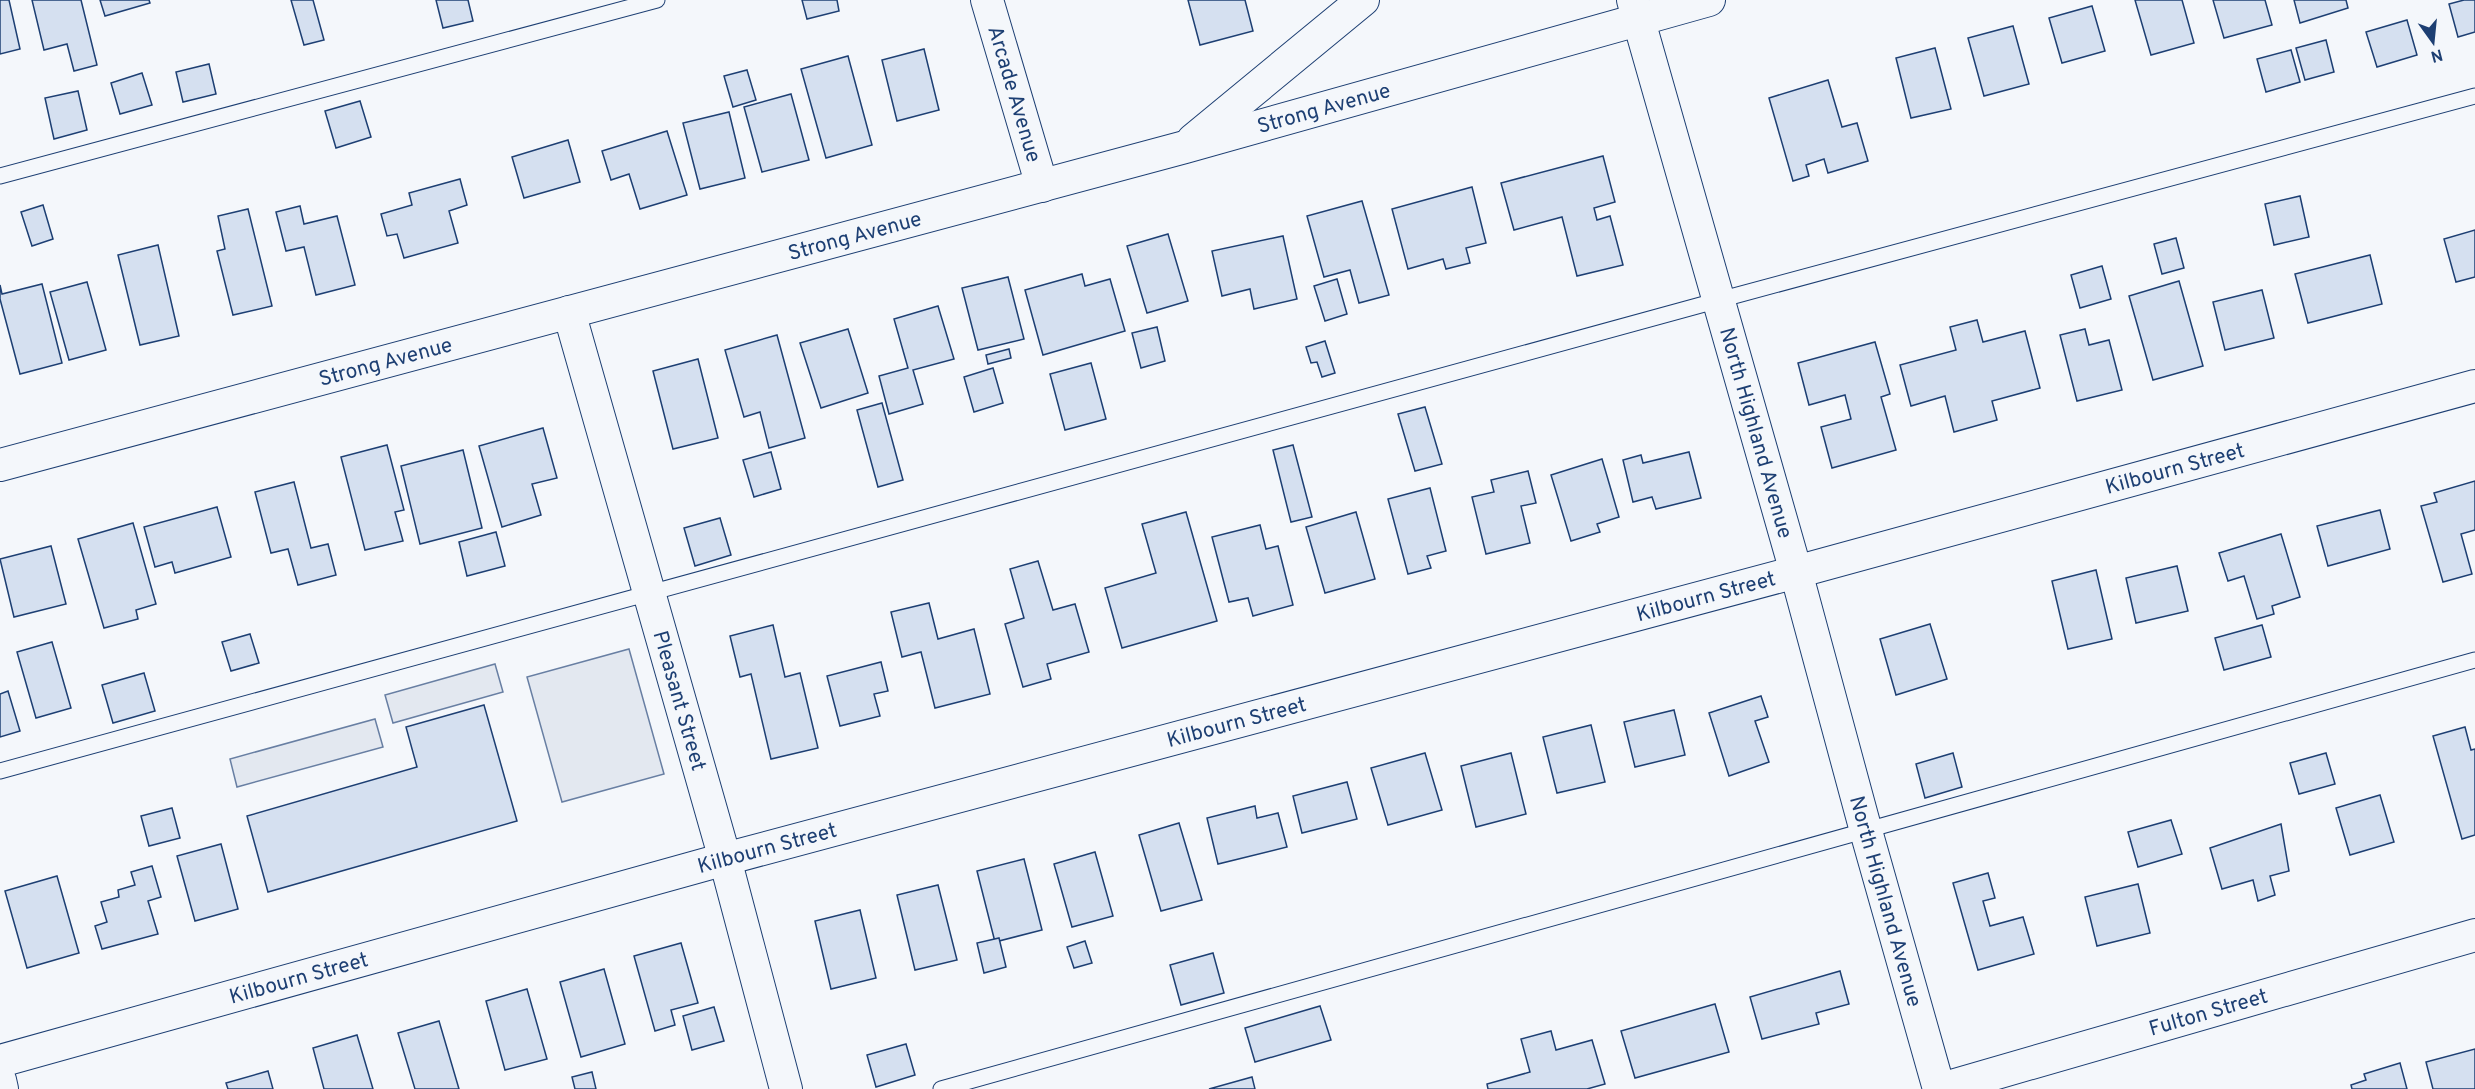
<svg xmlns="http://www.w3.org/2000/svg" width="2475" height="1089" viewBox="0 0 2475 1089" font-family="Overpass,sans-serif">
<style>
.parking{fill:#e3e8f0;stroke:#687fa3;stroke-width:1.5}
.building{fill:#d5e0f0;stroke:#1d3f73;stroke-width:1.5}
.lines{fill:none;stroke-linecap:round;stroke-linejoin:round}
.lane-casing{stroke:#1d3f73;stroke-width:17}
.street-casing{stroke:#1d3f73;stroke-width:34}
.lane{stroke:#f4f7fb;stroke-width:15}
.street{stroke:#f4f7fb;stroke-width:32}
.labels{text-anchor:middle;stroke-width:4.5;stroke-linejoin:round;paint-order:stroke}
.street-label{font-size:21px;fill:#1d3f73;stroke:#f4f7fb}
</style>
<rect width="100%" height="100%" fill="#f4f7fb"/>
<g class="parking">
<polygon points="629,649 664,774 562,802 527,677"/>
<polygon points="495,664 503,692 393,723 385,695"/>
<polygon points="375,719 383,747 237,787 230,759"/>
</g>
<g class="building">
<polygon points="0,0 9,0 20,49 0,54"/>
<polygon points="32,0 81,0 97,65 74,71 67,44 44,50"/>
<polygon points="100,0 149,0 150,3 105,16"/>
<polygon points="291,0 313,0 324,40 304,45"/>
<polygon points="436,0 468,0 473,21 443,28"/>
<polygon points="802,0 837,0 839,11 807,19"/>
<polygon points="1188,0 1245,0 1253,31 1200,45"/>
<polygon points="2135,0 2182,0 2194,43 2151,55"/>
<polygon points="2213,0 2265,0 2272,25 2224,38"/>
<polygon points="2294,0 2346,0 2348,8 2300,23"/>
<polygon points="2464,0 2475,0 2475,32 2458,37 2449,4"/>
<polygon points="2092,6 2105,51 2062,63 2049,18"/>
<polygon points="2407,20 2417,55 2377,67 2366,32"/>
<polygon points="2013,26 2029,84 1984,96 1968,38"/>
<polygon points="2326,40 2334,72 2305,80 2296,48"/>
<polygon points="1935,48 1951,109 1911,118 1896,58"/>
<polygon points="924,49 939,110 897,121 882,60"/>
<polygon points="2291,50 2300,82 2266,92 2257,59"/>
<polygon points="848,56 872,145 826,158 801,69"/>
<polygon points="209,64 216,94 183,102 176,72"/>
<polygon points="747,70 756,100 733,107 724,76"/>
<polygon points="142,73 152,105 120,114 111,83"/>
<polygon points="1828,80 1842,127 1857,123 1868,161 1828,173 1824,159 1806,165 1809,176 1793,181 1769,98"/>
<polygon points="78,91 87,130 54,139 45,98"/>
<polygon points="791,94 809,160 762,172 744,107"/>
<polygon points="360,101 371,137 336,148 325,111"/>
<polygon points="729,112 745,178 700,189 683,123"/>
<polygon points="667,131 687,195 640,209 629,174 611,180 602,151"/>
<polygon points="568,140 580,182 524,198 512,157"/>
<polygon points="1603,156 1615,202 1594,208 1597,220 1610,216 1623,265 1577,276 1562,217 1514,230 1501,183"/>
<polygon points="460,179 467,205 449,211 458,243 404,258 397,234 387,236 381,214 412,205 409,193"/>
<polygon points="1472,187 1486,243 1466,248 1470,263 1446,269 1443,259 1408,269 1392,209"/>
<polygon points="2300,196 2309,237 2274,245 2265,204"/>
<polygon points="1362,201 1389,295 1359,303 1350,270 1324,277 1307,216"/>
<polygon points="43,205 53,239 32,246 21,212"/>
<polygon points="300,206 304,224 337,216 355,285 316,295 304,247 286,251 276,212"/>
<polygon points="248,209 272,306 233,315 217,251 225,249 218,216"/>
<polygon points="2475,230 2475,277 2456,282 2444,239"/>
<polygon points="1168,234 1188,301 1147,313 1127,246"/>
<polygon points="1283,236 1297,299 1254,309 1250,289 1222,296 1212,251"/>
<polygon points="2176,238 2184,268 2162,274 2154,244"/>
<polygon points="158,245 179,336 140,345 118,255"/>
<polygon points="2370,255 2382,304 2308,323 2295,274"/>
<polygon points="2102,266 2111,299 2080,308 2071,275"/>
<polygon points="1082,274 1085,286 1110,279 1125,331 1043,355 1025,290"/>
<polygon points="1008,277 1024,339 978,350 962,288"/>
<polygon points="1337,279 1347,314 1325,321 1314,286"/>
<polygon points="2179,281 2203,366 2153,380 2129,296"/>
<polygon points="87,282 106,350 69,360 50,292"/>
<polygon points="42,284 62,363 20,374 0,299 0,285 2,294"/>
<polygon points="2262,290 2274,338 2225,350 2213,302"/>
<polygon points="938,306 954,359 913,370 923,404 889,414 879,376 908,368 894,319"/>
<polygon points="1977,320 1983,342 2025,331 2040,388 1992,401 1997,420 1954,432 1945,396 1911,406 1900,365 1956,350 1950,327"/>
<polygon points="1157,327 1165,361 1141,368 1132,333"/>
<polygon points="848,329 868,393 821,408 800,343"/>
<polygon points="2085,329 2089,345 2109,340 2122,390 2077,401 2060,335"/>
<polygon points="777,335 805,438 769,448 760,412 744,417 725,350"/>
<polygon points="1325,341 1335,373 1322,377 1317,362 1311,363 1306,347"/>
<polygon points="1875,342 1890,394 1881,397 1896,450 1832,468 1821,427 1851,419 1845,395 1809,405 1798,363"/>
<polygon points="1009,349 1011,358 988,364 986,355"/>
<polygon points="698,359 718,438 673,449 653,371"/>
<polygon points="1091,363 1106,419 1065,430 1050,374"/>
<polygon points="993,368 1003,403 974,412 964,377"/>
<polygon points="882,403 903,480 878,487 857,410"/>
<polygon points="1425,407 1442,464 1415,471 1398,414"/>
<polygon points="543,428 557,478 532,484 541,515 502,527 479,446"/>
<polygon points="387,445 404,510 395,512 403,541 365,550 341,457"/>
<polygon points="1293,445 1312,517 1291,522 1273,450"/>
<polygon points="463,450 482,528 420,544 401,466"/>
<polygon points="771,452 781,489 754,497 743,460"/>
<polygon points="1689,452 1701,498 1656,509 1652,497 1633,502 1623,460 1641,455 1643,463"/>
<polygon points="1602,459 1619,517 1597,524 1600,532 1571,541 1551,475"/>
<polygon points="1528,471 1536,503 1521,506 1530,543 1486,554 1472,497 1494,492 1491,480"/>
<polygon points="2475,481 2475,530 2461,534 2472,574 2443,582 2421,506 2437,502 2434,493"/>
<polygon points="294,482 311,548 328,544 336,575 298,585 288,549 271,553 255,492"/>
<polygon points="1430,488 1446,551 1427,556 1431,568 1408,574 1388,499"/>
<polygon points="217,507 231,557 175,573 172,562 155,567 144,527"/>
<polygon points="2380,510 2390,549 2328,566 2317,526"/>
<polygon points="1186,512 1217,621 1122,648 1105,588 1156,573 1142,524"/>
<polygon points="1356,512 1375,579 1325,593 1306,527"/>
<polygon points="720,518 731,555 695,566 684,528"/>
<polygon points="133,523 156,604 136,610 138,619 104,628 78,539"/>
<polygon points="1260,525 1266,549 1278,546 1293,605 1253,616 1248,598 1229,602 1212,537"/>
<polygon points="496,532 505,566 467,576 459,542"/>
<polygon points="2281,534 2300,597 2272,606 2274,614 2257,619 2244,576 2228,581 2219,553"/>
<polygon points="51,546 66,604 14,617 0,559"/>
<polygon points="1038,561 1053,610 1075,604 1089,652 1047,664 1051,679 1023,687 1005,624 1024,618 1010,569"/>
<polygon points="2177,566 2188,611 2136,623 2126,578"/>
<polygon points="2096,570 2112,639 2068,649 2052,581"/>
<polygon points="929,603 938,639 974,629 990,694 935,708 921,652 902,657 891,612"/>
<polygon points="1930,624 1947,679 1896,695 1880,639"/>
<polygon points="773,625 785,677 800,673 818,748 771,759 751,674 740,677 730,636"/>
<polygon points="2262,625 2271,657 2224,670 2215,638"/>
<polygon points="250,634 259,663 231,671 222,642"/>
<polygon points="52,642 71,708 36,718 17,652"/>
<polygon points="881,662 888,691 874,694 880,716 840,726 827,676"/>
<polygon points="144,673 155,711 113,723 102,685"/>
<polygon points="8,691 20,731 0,737 0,694"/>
<polygon points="1761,696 1768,717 1755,721 1769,762 1729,776 1709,713"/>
<polygon points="484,705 517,821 268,892 247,816 417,767 406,727"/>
<polygon points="1674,710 1685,755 1635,767 1624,722"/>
<polygon points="1591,725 1605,782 1557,793 1543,737"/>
<polygon points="2465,727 2471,750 2475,749 2475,835 2462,839 2433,736"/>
<polygon points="1425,753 1442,810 1388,825 1371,768"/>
<polygon points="1511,753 1526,814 1476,827 1461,766"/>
<polygon points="1953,753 1962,787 1925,798 1916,764"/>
<polygon points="2326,753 2335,784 2299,794 2290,763"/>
<polygon points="1347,782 1357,819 1302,833 1293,796"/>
<polygon points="2380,795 2394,842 2350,855 2336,808"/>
<polygon points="1255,806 1257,818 1278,813 1287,847 1218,864 1207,818"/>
<polygon points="172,808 180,838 149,846 141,816"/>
<polygon points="2171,820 2182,854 2138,867 2128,832"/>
<polygon points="1179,823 1202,900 1161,911 1139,835"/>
<polygon points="2281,824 2289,871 2270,876 2275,895 2258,901 2253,880 2222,889 2210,848"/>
<polygon points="221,844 238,909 195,921 177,856"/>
<polygon points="1095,852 1113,916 1072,927 1054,864"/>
<polygon points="1024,859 1042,930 995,942 977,871"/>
<polygon points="152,866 161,897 148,901 158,934 102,949 95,926 107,922 101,902 119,897 118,890 135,885 131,872"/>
<polygon points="1988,873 1995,898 1983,901 1990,926 2023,917 2034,954 1978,970 1953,883"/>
<polygon points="57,876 79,953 27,968 5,891"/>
<polygon points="2138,884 2150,933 2097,946 2085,897"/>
<polygon points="938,885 957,960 915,970 897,895"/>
<polygon points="860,910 876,978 831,989 815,921"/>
<polygon points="999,938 1006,967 984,973 977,943"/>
<polygon points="1085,941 1092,963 1074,968 1067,947"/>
<polygon points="681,943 698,1003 671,1010 675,1025 655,1031 634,956"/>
<polygon points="1213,953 1224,993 1181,1005 1170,965"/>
<polygon points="604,969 625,1044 581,1057 560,982"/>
<polygon points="1840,971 1849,1004 1816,1013 1819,1024 1762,1039 1750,997"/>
<polygon points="527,989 547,1059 505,1070 486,1001"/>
<polygon points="1715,1004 1729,1052 1635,1078 1621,1031"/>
<polygon points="1320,1006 1331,1040 1255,1062 1245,1028"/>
<polygon points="714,1007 724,1041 692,1050 683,1016"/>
<polygon points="439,1021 459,1089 415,1089 398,1033"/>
<polygon points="1551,1031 1556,1050 1592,1040 1605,1084 1587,1089 1488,1089 1487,1084 1530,1072 1521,1039"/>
<polygon points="357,1035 373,1089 324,1089 313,1048"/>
<polygon points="906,1044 915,1075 876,1087 867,1055"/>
<polygon points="2475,1049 2475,1089 2433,1089 2426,1062"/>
<polygon points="2400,1063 2407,1089 2352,1089 2351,1085 2366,1080 2364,1074"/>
<polygon points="268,1071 273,1089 228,1089 226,1083"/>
<polygon points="592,1072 596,1089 575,1089 572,1077"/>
<polygon points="1252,1077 1255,1089 1209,1089"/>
</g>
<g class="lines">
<defs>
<g id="lane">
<polyline points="0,176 657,0"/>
<polyline points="0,771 1719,300 2475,96"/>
<polyline points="941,1089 2475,660"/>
</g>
<g id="street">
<path id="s1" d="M 987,0 L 1042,186"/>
<path id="s2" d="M 1633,0 L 1796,572 L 1866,831 L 1939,1089"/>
<polyline points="1193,140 1363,0"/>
<path id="s3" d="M 569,312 L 725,859 L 786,1089"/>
<path id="s4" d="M 0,465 L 1185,147 L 1709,0"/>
<path id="s5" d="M 0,1061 L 725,859 L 1796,572 L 2475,386"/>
<polyline points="0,1080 2,1089"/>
<path id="s6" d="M 1941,1089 L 2475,935"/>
</g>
</defs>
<use href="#lane" class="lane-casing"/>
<use href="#street" class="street-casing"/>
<use href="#lane" class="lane"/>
<use href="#street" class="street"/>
</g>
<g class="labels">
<g class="street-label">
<text dy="7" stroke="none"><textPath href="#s1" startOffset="98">Arcade Avenue</textPath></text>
<text dy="7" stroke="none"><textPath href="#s4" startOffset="1371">Strong Avenue</textPath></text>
<text dy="7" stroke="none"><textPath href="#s4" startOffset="885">Strong Avenue</textPath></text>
<text dy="7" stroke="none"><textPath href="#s4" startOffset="399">Strong Avenue</textPath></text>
<text dy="7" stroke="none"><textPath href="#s2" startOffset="450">North Highland Avenue</textPath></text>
<text dy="7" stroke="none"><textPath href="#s5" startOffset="2254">Kilbourn Street</textPath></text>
<text dy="7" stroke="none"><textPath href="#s5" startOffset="1768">Kilbourn Street</textPath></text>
<text dy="7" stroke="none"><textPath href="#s3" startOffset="404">Pleasant Street</textPath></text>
<text dy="7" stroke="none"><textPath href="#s5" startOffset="1282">Kilbourn Street</textPath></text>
<text dy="7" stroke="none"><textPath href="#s5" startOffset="796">Kilbourn Street</textPath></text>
<text dy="7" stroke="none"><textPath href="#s2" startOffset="936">North Highland Avenue</textPath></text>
<text dy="7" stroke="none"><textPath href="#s5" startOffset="310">Kilbourn Street</textPath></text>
<text dy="7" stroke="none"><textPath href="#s6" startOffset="278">Fulton Street</textPath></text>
</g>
</g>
<g transform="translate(2433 42) rotate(165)" stroke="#f4f7fb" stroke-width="4.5" paint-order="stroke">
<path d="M0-4.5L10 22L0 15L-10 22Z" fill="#1d3f73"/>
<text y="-9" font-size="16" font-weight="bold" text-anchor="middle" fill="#1d3f73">N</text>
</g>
</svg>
